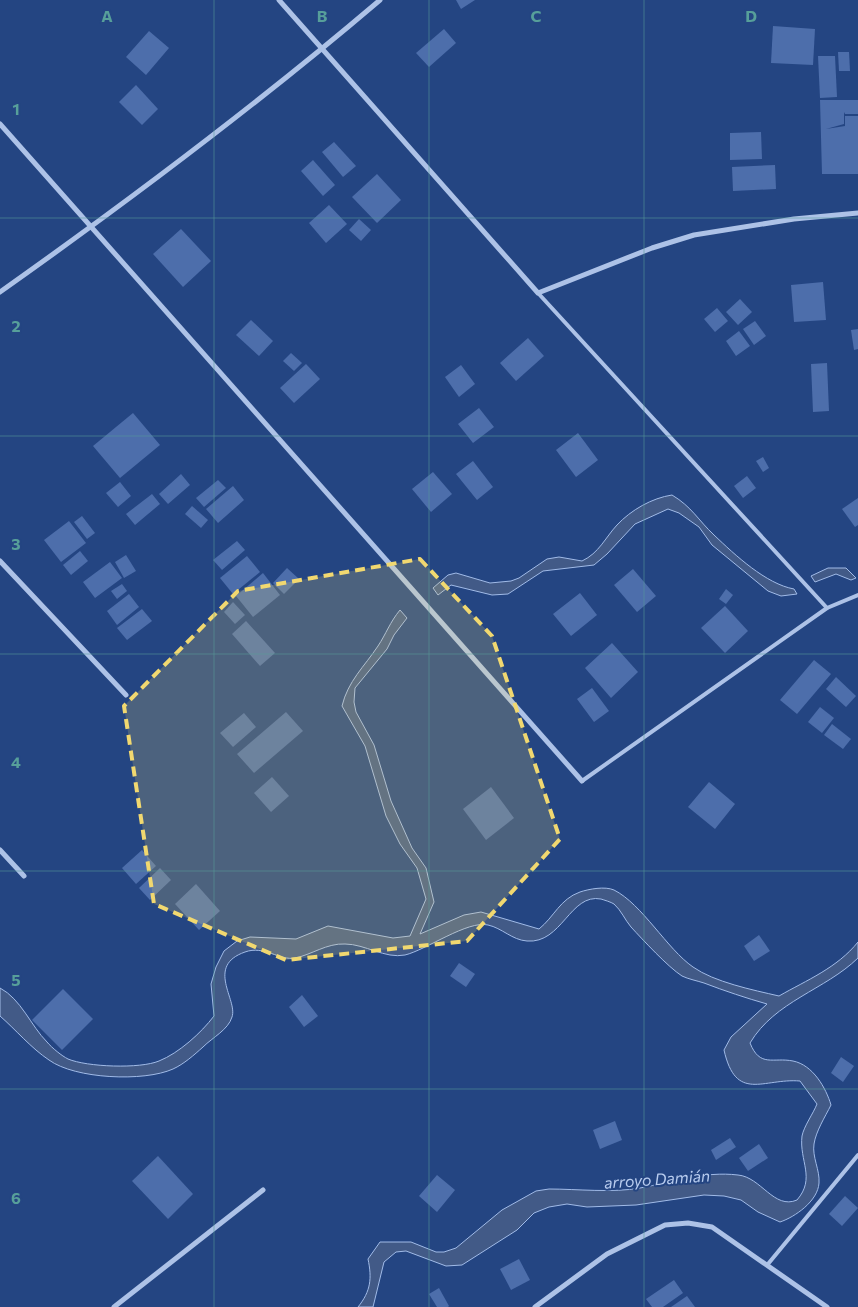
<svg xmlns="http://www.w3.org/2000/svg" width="858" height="1307" viewBox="0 0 858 1307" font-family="Commissioner,sans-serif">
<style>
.water{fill:#425a87;stroke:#a1bbe8}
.building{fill:#4d6eab}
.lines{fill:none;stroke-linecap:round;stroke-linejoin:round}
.service{stroke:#adc2e7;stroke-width:4}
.minor{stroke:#adc2e7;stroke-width:5}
.marked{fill:#f1d870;fill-opacity:0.2;stroke:#f1d870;stroke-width:4;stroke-dasharray:10 6;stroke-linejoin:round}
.grid{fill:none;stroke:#579f9a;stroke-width:1;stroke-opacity:0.55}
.labels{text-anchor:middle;stroke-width:4;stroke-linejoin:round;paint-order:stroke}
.water-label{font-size:16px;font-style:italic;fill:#b8ccef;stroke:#244582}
.grid-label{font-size:16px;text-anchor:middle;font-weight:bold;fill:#579f9a;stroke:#244582;stroke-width:4;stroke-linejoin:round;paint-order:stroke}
</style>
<rect width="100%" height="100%" fill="#244582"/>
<g class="water">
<path d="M 672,495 C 692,507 698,520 714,535 C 735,555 766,584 794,589 L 797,594 L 781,596 L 768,591 L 712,545 L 699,527 L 679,513 L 668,509 L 635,524 L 607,554 L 594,565 L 543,571 L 508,594 L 492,595 L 451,585 L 438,595 L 433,588 L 448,575 L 456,573 L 490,583 L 511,581 L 519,578 L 547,559 L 559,557 L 582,561 C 599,553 605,538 617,525 C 631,510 652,498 672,495 Z"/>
<polygon points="828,568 846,568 856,578 851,580 836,574 815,582 811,576"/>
<path d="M 400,610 L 407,618 L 394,635 L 387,649 L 355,688 L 354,702 L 356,712 L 374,745 L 391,801 L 412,848 L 426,868 L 434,902 L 420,934 L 464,915 L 481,912 L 539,929 C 554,917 560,899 580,892 C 589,889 605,886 614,890 C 642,904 667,949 693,967 C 714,982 753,990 779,996 C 807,980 837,968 858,942 L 858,958 C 825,990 775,1001 750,1043 C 760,1068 773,1057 793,1061 C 813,1065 826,1088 831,1105 C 825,1117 816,1131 814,1144 C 812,1157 820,1170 819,1183 C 818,1201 795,1217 780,1222 L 758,1212 L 741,1200 L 724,1196 L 704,1195 L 636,1205 L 587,1207 L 567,1204 L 549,1207 L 534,1213 L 517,1230 L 462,1265 L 446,1266 L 406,1251 L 396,1252 L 384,1262 L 373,1307 L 358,1307 C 371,1291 372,1278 368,1259 L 380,1242 L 411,1242 L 436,1252 L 444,1252 L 456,1248 L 502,1210 L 536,1191 L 549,1189 C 577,1189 613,1193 640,1188 C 673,1182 704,1171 738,1175 C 761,1177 774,1210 797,1200 C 816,1178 799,1161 802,1136 C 804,1126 813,1114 817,1104 L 800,1081 C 763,1078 736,1103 724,1050 L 731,1037 L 767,1004 C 746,998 725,991 704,983 C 698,981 688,979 682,976 C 668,967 643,940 631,927 C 625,920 621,910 614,904 C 611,902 604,900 601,899 C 570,893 562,944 527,941 C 512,940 502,928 488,925 C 468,920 426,950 405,955 C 385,959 365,944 345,944 C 327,943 311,955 295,958 C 280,961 264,945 245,952 C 205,966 238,1000 232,1017 C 228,1030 213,1037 203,1047 C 194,1055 184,1064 173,1069 C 144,1082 75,1079 49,1060 C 31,1048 16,1030 0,1016 L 0,988 C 21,999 31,1026 47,1042 C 52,1048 62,1056 68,1059 C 87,1067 140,1069 159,1061 C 179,1053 201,1033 214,1016 L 211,984 L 216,967 L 224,951 L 237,941 L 250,937 L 296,939 L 328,926 L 393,938 L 410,936 L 426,899 L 417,868 L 400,844 L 386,816 L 365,746 L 342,706 C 348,681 364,667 378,646 C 386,634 390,622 400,610 Z"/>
</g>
<g class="building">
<polygon points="456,0 475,0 461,9"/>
<polygon points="773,26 815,29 813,65 771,63"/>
<polygon points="444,29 456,43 429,67 416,53"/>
<polygon points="149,31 169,48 146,75 126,57"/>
<polygon points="838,52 849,52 850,71 839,71"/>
<polygon points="818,56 835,56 837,97 820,98"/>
<polygon points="136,85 158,109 142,125 119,102"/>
<polygon points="820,100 858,100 858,114 845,114 844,112 844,124 826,129 845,126 845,116 858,116 858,174 822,174"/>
<polygon points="761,132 762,159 730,160 730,133"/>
<polygon points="334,142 356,166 343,177 322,152"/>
<polygon points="313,160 335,185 323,196 301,171"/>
<polygon points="775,165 776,189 733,191 732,167"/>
<polygon points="377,174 401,200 377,223 352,197"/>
<polygon points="329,205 347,224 326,243 309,223"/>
<polygon points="359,219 371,230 361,241 349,230"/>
<polygon points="181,229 211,261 183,287 153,254"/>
<polygon points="823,282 826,320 794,322 791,285"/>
<polygon points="740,299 752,312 738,325 726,312"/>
<polygon points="717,308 728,321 715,332 704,319"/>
<polygon points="251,320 273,341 259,356 236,335"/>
<polygon points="755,321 766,336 754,345 743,329"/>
<polygon points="858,329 858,349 854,350 851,330"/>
<polygon points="739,331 750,346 736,356 726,341"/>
<polygon points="528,338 544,356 516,381 500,363"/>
<polygon points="291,353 302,363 294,371 283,361"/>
<polygon points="827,363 829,411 813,412 811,364"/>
<polygon points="306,364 320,379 294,403 280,388"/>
<polygon points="461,365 475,384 459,397 445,377"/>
<polygon points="479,408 494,427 473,443 458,424"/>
<polygon points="133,413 160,445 120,478 93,446"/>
<polygon points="578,433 598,460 576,477 556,450"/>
<polygon points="763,457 769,468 763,472 756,461"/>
<polygon points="473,461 493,487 477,500 456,474"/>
<polygon points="433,472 452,494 431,512 412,489"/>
<polygon points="181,474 190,485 168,504 159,494"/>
<polygon points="747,476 756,488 743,498 734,486"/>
<polygon points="218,480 226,488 204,507 196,498"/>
<polygon points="120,482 131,496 118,507 106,493"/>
<polygon points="233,486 244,500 218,523 206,509"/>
<polygon points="152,494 160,504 135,525 126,514"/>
<polygon points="858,498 858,525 855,527 842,509"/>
<polygon points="192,506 208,520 201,528 185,514"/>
<polygon points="82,516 95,533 87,539 74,522"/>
<polygon points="69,521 86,543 61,562 44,540"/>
<polygon points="237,541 245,550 222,570 213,560"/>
<polygon points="80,551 88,561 71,575 63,565"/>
<polygon points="126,555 136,571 124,578 115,562"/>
<polygon points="247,556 260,572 233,594 220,578"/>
<polygon points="110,562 122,578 95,598 83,582"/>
<polygon points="287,568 299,579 284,594 273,583"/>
<polygon points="633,569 656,596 637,612 614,585"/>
<polygon points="263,573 280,595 253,617 236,596"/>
<polygon points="122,584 127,591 117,599 111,591"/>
<polygon points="726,589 733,595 726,604 719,599"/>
<polygon points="580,593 597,615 571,636 553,614"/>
<polygon points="129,594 139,607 117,625 107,611"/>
<polygon points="233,602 245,615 235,624 224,612"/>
<polygon points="725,606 748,631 725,653 701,628"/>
<polygon points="142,609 152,621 127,640 117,628"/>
<polygon points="246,621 275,653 260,666 232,634"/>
<polygon points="612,643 638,672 611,698 585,668"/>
<polygon points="814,660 831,674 797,714 780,700"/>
<polygon points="836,677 856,696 846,707 826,689"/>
<polygon points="592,688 609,711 594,722 577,699"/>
<polygon points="820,707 834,718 822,733 808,722"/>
<polygon points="286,712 303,731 254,773 237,754"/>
<polygon points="244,713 256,727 233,747 220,733"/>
<polygon points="832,724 851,739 843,749 824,735"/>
<polygon points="272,777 289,796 271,812 254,793"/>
<polygon points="709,782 735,804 715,829 688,807"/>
<polygon points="491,787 514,818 486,840 463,809"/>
<polygon points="142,850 156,866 136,884 122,868"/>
<polygon points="160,868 171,880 150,900 139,888"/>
<polygon points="196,884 220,911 199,930 175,904"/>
<polygon points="759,935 770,951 754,961 744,946"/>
<polygon points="459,963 475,974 466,987 450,976"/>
<polygon points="63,989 93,1019 62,1050 32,1020"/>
<polygon points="302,995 318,1016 304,1027 289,1007"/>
<polygon points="841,1057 854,1066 843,1082 831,1073"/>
<polygon points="615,1121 622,1140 600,1149 593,1130"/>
<polygon points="730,1138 736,1147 716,1160 711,1150"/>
<polygon points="759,1144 768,1158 748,1171 739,1158"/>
<polygon points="158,1156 193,1194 168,1219 132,1181"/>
<polygon points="437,1175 455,1190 437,1212 419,1196"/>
<polygon points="845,1196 858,1208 842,1226 829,1214"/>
<polygon points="519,1259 530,1280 511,1290 500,1269"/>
<polygon points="674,1280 683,1293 663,1307 652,1307 646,1299"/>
<polygon points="439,1288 449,1306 448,1307 437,1307 429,1294"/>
<polygon points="687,1296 695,1307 671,1307"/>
</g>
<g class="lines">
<g class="service">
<polyline points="538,293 827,608"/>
<polyline points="582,781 827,608 858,595"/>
<polyline points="768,1264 858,1155"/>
</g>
<g class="minor">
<polyline points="279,0 538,293 652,248 694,235 794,219 858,213"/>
<polyline points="0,124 582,781"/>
<path d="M 0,292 C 130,200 259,103 380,0"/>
<polyline points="0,561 126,695"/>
<polyline points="0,850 24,876"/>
<polyline points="114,1307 263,1190"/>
<polyline points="535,1307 607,1254 665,1225 688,1223 712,1227 827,1307"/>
</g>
</g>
<path class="marked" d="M 420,559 L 492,636 L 560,839 L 467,941 L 286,960 L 154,904 L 124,706 L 238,591 Z"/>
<path class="grid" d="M 214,0 L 214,1307M 429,0 L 429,1307M 644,0 L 644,1307M 0,218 L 858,218M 0,436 L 858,436M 0,654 L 858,654M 0,871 L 858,871M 0,1089 L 858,1089"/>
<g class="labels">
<g class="water-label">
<text transform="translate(657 1179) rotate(-4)" y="6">arroyo Damián</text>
</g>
</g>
<g class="grid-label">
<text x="107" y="22">A</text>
<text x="322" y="22">B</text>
<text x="536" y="22">C</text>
<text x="751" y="22">D</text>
<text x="16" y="115">1</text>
<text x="16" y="332">2</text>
<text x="16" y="550">3</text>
<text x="16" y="768">4</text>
<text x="16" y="986">5</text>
<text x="16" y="1204">6</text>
</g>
</svg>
